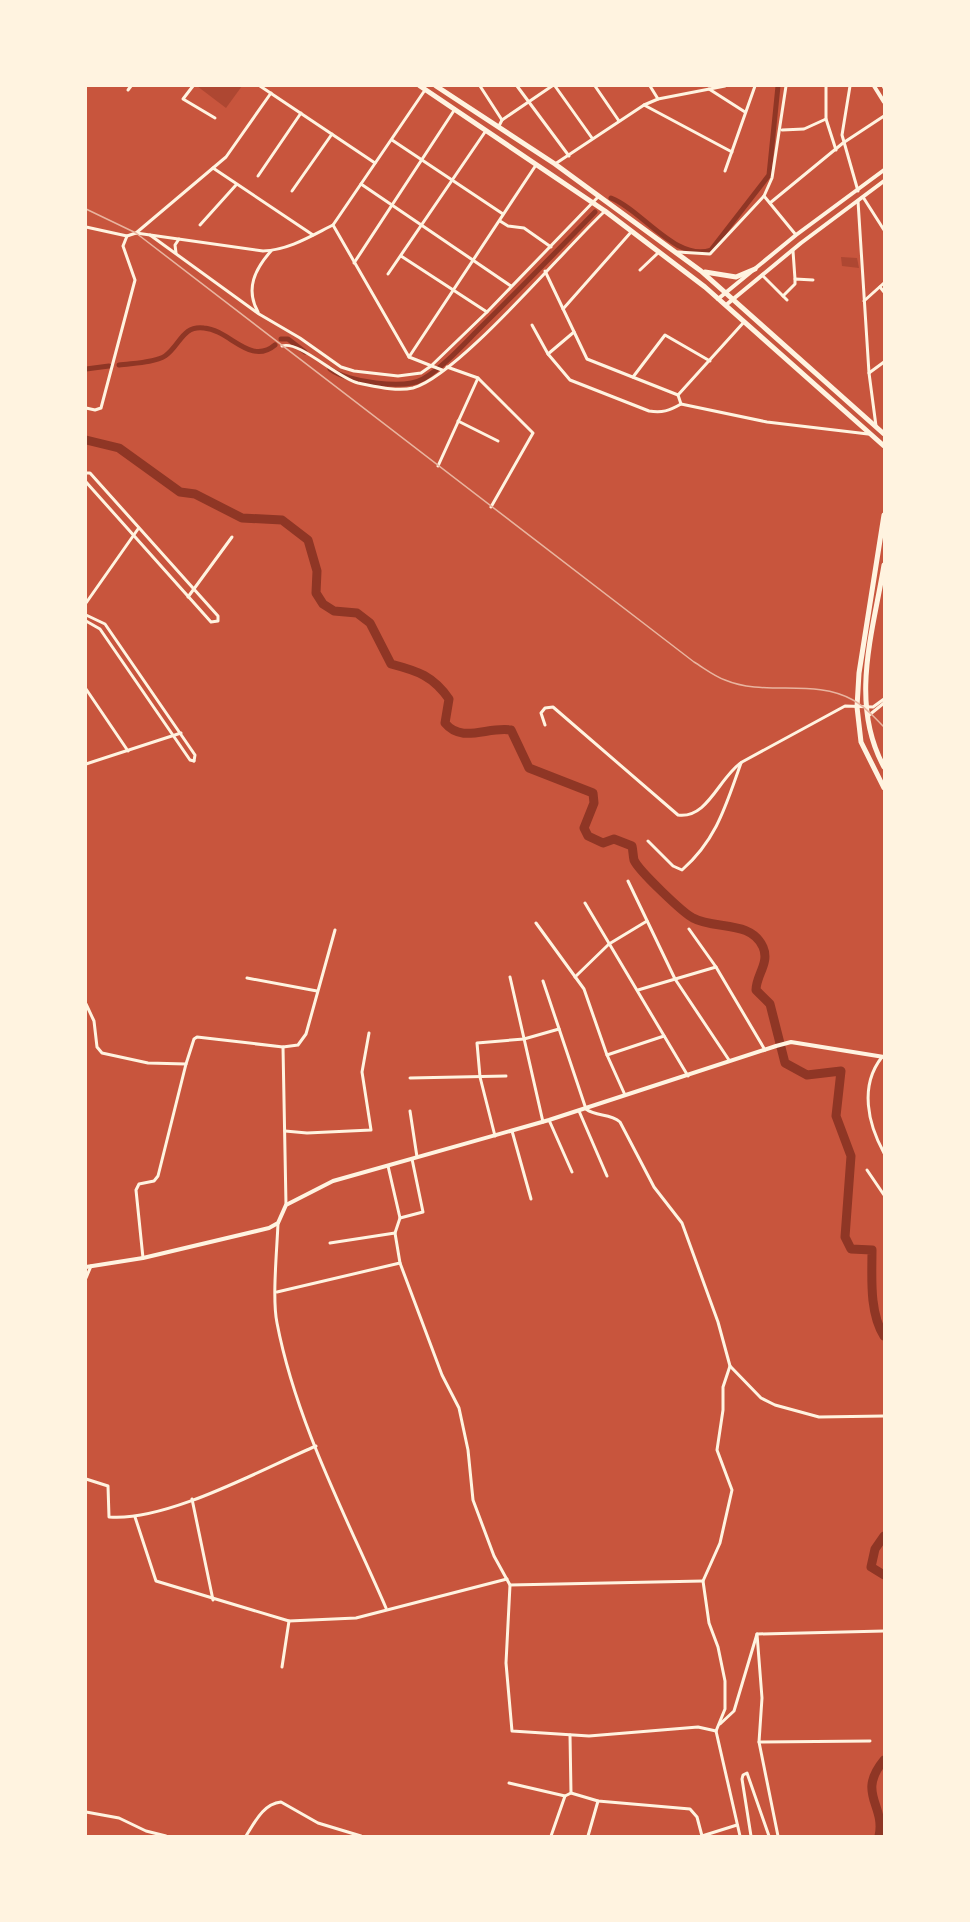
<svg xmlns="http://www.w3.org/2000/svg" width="970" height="1922" viewBox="0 0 970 1922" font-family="'Titillium Web',sans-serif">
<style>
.green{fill:#ae4732}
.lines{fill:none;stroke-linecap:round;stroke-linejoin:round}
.canal{stroke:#8f3625;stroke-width:5}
.river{stroke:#8f3625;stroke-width:9}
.minor{stroke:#fff3e0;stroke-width:3}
.tertiary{stroke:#fff3e0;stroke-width:4}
.primary{stroke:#fff3e0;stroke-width:5}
.rail{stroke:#e9b49f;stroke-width:1.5}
</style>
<rect width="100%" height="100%" fill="#c8553d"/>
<g class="green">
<polygon points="197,86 242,86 226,108"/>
<polygon points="841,257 857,258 859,268 842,266"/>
</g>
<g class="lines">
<g class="canal">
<path d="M 611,198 C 642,210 676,262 711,250 L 769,175 L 778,86"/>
<polyline points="281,339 288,339 305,352"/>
<path d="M 119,365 C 132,363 154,363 165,356 C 180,346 182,325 204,328 C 230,330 250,366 275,345"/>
<polyline points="86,369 109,366"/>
<path d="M 330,369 C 347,382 404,390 423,379 C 442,368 462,346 478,330 C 518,291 556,252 595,212"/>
</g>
<g class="river">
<path d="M 86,440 L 119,448 L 180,492 L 195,494 L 242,518 L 282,520 L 308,540 L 317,571 L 316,593 L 323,604 L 334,611 L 357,613 L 370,623 L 391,664 C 418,671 433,676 449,699 L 445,723 C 462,744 488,726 511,730 L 529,768 L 593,793 L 594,803 L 584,828 L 588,836 L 603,843 L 614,839 L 632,846 C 633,850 633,856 634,860 C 638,870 683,913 693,918 C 715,930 751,920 763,947 C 770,963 756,975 756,990 L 770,1004 L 785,1063 L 807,1075 L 841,1071 L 836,1116 L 851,1156 L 845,1237 L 851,1249 L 872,1250 C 872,1277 869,1312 884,1336"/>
<polyline points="884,1536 875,1549 871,1567 884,1575"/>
<path d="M 879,1836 C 886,1805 856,1794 884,1760"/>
</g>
<g class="minor">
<polyline points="193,86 183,99 215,118"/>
<polyline points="260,86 375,163"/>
<polyline points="480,86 502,120"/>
<polyline points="517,86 569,156"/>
<polyline points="555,86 592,138"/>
<polyline points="595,86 619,121"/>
<polyline points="650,86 658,99"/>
<polyline points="826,86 826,119 836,150"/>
<polyline points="850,86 842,135 858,191"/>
<polyline points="709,89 745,112"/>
<polyline points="128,90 131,86"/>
<polyline points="644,105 732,152"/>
<polyline points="499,126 502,120 552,86"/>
<polyline points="782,130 804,129 826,119"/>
<polyline points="392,140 503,214"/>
<polyline points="555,164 644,105 658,99 725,86"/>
<polyline points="213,168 313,235"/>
<polyline points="725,171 755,86"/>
<polyline points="258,176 301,113"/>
<polyline points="361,184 511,286"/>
<polyline points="292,191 332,134"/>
<polyline points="764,196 796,235"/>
<polyline points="863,197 884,230"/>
<polyline points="858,201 869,373 876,426"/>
<polyline points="770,203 843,143 884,116"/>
<polyline points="500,221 508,226 524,228 551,247"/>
<polyline points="200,225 236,185"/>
<polyline points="333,225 409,357 442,370"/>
<polyline points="86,227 127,236 136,233 226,157 271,93"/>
<path d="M 136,233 L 263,251 C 289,250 311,236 333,225 L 425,90"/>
<polyline points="150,235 259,314 300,338 341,367 354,371 398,376 421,373 431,366 487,312 599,196"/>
<polyline points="793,251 795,279"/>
<polyline points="678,252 710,254 764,196 772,178 786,86"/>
<polyline points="176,253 175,245 179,239"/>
<polyline points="401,256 487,312"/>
<polyline points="354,263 455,109"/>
<polyline points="640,270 659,252"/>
<polyline points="545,271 587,359 678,395"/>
<polyline points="388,274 485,132"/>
<polyline points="762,275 787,300"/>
<polyline points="880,287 884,292"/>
<polyline points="783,296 795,284 795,279 813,280"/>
<polyline points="864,301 884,283"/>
<polyline points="563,309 632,231"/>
<path d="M 258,312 C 245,289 255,269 271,251"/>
<path d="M 532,325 L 548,354 L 570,380 L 649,411 C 662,413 669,411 681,404 L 678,395 L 744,322"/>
<path d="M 282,346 C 299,340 337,378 358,383 C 374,386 396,392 413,388 C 458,376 564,249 604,212"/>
<polyline points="548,354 574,332"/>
<polyline points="409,357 536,165"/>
<polyline points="447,367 478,378 533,433 491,507"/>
<polyline points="869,373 884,362"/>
<polyline points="633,377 665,335 710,361"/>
<polyline points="681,404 767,422 868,434"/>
<polyline points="86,408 95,410 101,408 135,280 123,246 127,236"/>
<polyline points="458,421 498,441"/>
<polyline points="438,466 478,378"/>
<polyline points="86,473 90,473 218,616 218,621 211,622 86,482"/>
<polyline points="188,597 232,537"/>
<polyline points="86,603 138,529"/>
<polyline points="86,615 105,624 195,755 194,761"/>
<polyline points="86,621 100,629 190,760 194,761"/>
<polyline points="86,689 128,751"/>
<polyline points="868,716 884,703"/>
<path d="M 545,725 L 541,713 L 545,708 L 553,707 L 678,815 C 708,819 719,777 742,762 L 845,706 L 873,707 L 884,699"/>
<polyline points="86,764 181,733"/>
<path d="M 648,841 L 673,866 L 682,870 C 717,839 726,805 741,763"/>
<polyline points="628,881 675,979 729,1060"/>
<polyline points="585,903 688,1076"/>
<polyline points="536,923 584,989 607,1055 625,1095"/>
<polyline points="689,929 716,967 765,1050"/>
<polyline points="510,977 543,1122"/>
<polyline points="575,977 609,944 647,921"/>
<polyline points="247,978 317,991"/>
<path d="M 543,981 L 586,1109 C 596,1117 610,1113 620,1122 L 654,1187 L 682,1223 L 718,1322 L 730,1366 L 723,1387 L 723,1410 L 717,1450 L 732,1490 L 720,1543 L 703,1581 L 709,1623 L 718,1647 L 725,1681 L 725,1709 L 716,1731"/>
<polyline points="638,990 716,967"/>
<polyline points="86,1004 94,1021 97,1047 102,1053 148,1063 186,1064 158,1176 154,1181 139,1184 136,1190 143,1258"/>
<polyline points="283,1047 286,1205"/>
<polyline points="607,1055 664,1036"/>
<path d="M 882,1057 C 859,1086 868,1124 884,1153"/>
<polyline points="186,1064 194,1039 197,1037 283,1047 298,1045 306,1034 335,930"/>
<polyline points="410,1078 506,1076"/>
<polyline points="410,1111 417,1157"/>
<polyline points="579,1111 607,1176"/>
<polyline points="549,1120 572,1172"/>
<polyline points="285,1131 307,1133 371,1130 362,1072 369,1033"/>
<polyline points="512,1131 531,1199"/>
<polyline points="495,1136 480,1077 477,1043 524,1039 559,1029"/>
<polyline points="388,1166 400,1218 395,1233 400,1263 442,1375 459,1408 468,1450 473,1500 494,1556 510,1585 506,1663 512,1731 589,1736 698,1727 716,1731"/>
<polyline points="867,1170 884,1195"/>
<polyline points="400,1218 423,1212 412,1159"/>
<path d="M 278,1223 C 277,1250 272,1299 277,1323 C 296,1422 346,1516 386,1608"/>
<polyline points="330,1243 395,1233"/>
<polyline points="86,1278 91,1266"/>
<polyline points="277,1292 400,1263"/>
<polyline points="730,1366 761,1398 775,1405 819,1417 884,1416"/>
<path d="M 86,1479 L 108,1486 L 109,1517 C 167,1522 262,1469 316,1446"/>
<polyline points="192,1499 213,1600"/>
<polyline points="135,1517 156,1581 289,1621 356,1618 507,1579"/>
<polyline points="510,1585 703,1581"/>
<polyline points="757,1634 762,1698 759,1742 778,1836"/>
<polyline points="282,1667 289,1621"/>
<polyline points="720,1724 734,1711 757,1634 884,1631"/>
<polyline points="716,1731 740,1836"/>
<polyline points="759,1742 870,1741"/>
<polyline points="509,1783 565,1796"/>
<polyline points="571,1793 598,1801 690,1809 697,1817 702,1836"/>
<polyline points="86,1812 119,1818 146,1831 166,1836"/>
<path d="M 246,1836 C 255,1822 263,1804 281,1802 L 318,1823 L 361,1836"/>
<polyline points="551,1836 565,1796 571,1793 570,1735"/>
<polyline points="588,1836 598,1801"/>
<polyline points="702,1836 737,1825"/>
<polyline points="751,1836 742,1779 743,1775 747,1773 769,1836"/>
</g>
<g class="tertiary">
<polyline points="874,86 884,102"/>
<polyline points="884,86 884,87"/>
<polyline points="718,299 796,235 884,170"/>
<polyline points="726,305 801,243 884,181"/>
<polyline points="86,1267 143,1258 269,1228 278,1223 286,1205 333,1181 549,1120 776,1046 791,1042 884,1057"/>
</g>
<g class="primary">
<polyline points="420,86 605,211 705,287 884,446"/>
<polyline points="436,86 555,164 701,271 884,434"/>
<polyline points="705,272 736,277 755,269"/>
<polyline points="884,515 859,673 857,707 861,742 884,788"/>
<path d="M 884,565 C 873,632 849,703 884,767"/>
</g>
<path class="rail" d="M 86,209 L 136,233 L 694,662 C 704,668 714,676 725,680 C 765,697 815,678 853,700 C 865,706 875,718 884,727"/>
</g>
<rect width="970" height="1922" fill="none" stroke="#fff3e0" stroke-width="174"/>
</svg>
